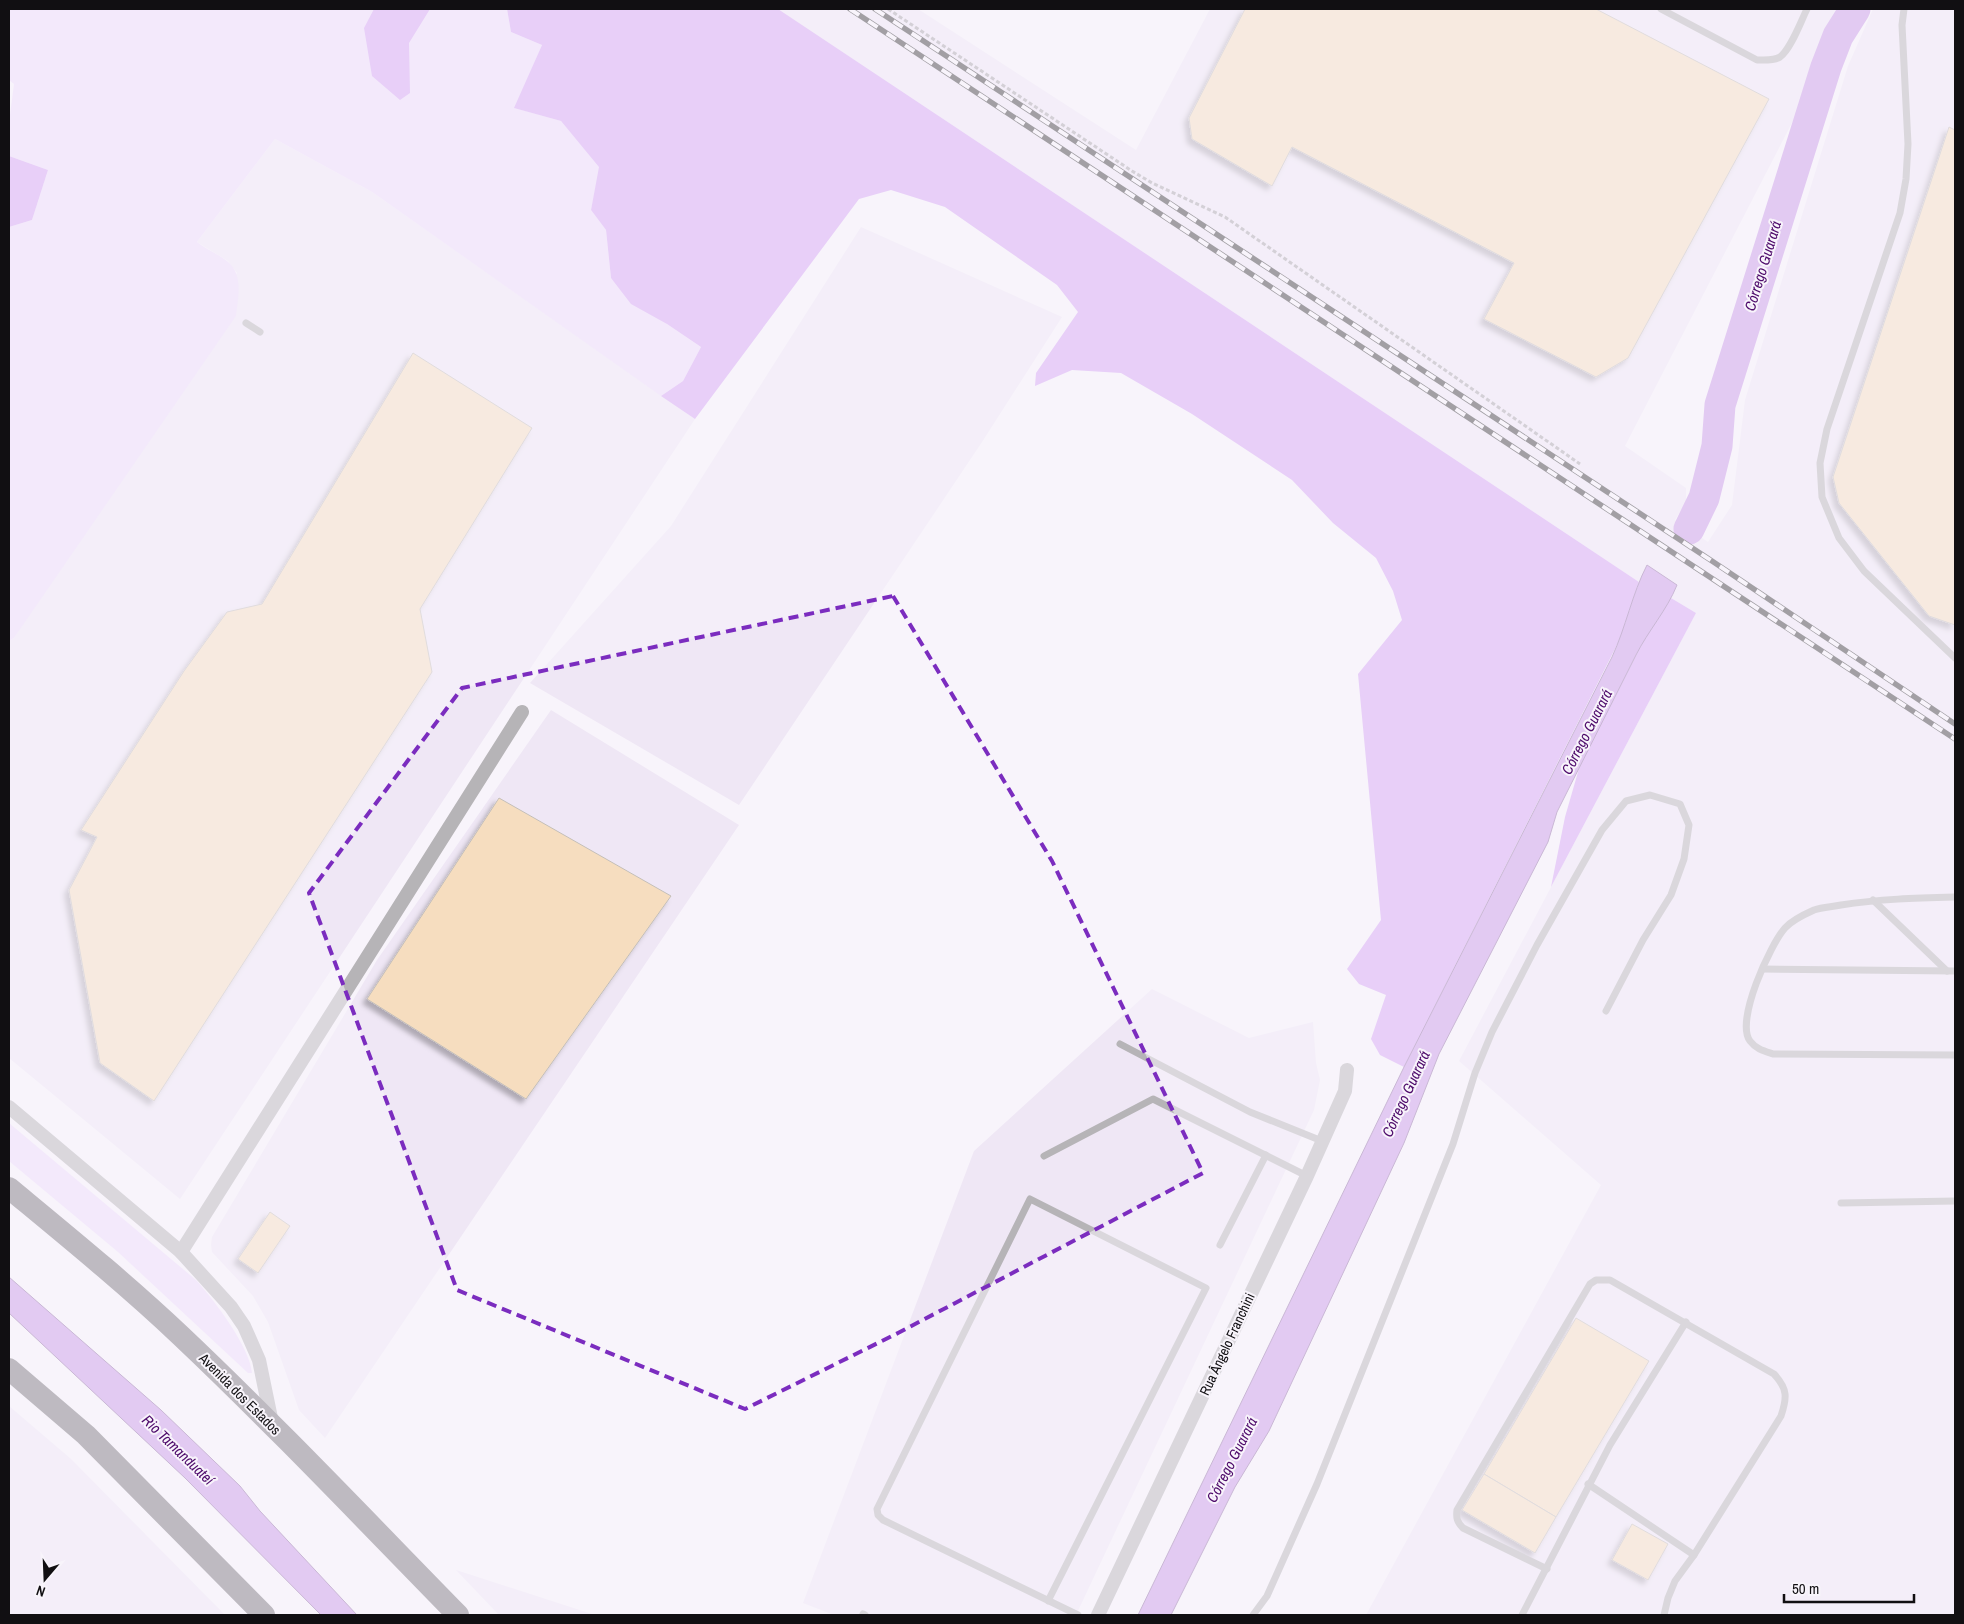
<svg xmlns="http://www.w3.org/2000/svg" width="1964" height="1624" viewBox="0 0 1964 1624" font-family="'Archivo Narrow',sans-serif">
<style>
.built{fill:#efe7f5}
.green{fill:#eedcfb}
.forest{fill:#d4a3f3}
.water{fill:#c897e6;stroke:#916ea6}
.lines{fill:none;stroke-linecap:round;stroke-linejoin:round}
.river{stroke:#c897e6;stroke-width:31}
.building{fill:#f6ddbf;stroke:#c4bfb9;filter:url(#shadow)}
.path{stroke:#a8a5aa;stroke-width:3;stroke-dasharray:4 2.5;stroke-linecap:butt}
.service{stroke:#b6b4b7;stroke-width:7}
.minor{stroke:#b6b4b7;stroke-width:14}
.trunk{stroke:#78747a;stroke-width:22}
.rail-casing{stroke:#3a383b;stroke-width:5.5}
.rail{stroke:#f8f4fb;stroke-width:4;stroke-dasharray:11;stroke-linecap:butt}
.marked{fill:none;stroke:#7b2cbf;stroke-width:4;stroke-dasharray:10 6;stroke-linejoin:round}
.labels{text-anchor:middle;stroke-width:4;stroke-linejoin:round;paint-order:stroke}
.street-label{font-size:14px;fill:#110f12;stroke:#f8f4fb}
.water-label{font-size:15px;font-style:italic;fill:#4e0b6b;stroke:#f8f4fb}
</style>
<defs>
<filter id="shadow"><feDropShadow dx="-4.5" dy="4.5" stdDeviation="2.5" flood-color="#0004"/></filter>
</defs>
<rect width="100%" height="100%" fill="#f8f4fb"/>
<g class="built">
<polygon points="778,9 918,9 1136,150 1210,9 1839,9 1821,43 1796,115 1625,446 1686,488 1686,502 1675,520 1708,542 1732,505 1745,400 1848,66 1873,9 1955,9 1955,1615 1366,1615 1601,1185 1459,1061 1696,613 1671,598 1676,585 1647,566 1639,582"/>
<polygon points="275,139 372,192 695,419 180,1199 9,1058 9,641 14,638 237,273 228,261 197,242"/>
<polygon points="861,227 1062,317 982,442 739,805 530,683 671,526"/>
<polygon points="551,710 739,825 325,1438 299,1410 268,1322 253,1296 212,1252 211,1245 212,1237 377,960"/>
<polygon points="1152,989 1249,1038 1313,1022 1316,1063 1320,1080 1314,1110 1076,1615 834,1615 803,1603 974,1151"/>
<polygon points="9,1406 71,1459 225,1615 9,1615"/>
<polygon points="456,1570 595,1615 499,1615"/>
</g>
<g class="green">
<path d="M 9,9 L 507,9 L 511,32 L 542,45 L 515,108 L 561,121 L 600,167 L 591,210 L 606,230 L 611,278 L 667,324 L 701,347 L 683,381 L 661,396 L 372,192 L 275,139 L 197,242 C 206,249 218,254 227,261 C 244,274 238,298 236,316 L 14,638 L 9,641 L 9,227 L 32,220 L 48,170 L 9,156 L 9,122 L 14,84 L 9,80 Z"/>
<path d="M 9,1123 L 196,1280 C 214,1300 250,1347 252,1373 L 248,1373 L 118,1252 L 9,1161 Z"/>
</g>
<g class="forest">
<polygon points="374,9 430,9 409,43 410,93 400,100 372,76 364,28"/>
<polygon points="507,9 778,9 1639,582 1621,637 1404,1067 1380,1055 1371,1039 1386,995 1359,984 1347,969 1381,920 1358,674 1402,620 1393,591 1376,558 1333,523 1292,480 1192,414 1121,373 1072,370 1035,386 1036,373 1078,312 1057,285 945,207 891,190 859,199 695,419 661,396 683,381 701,347 667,324 631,304 611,278 606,230 591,210 599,167 561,121 514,108 542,45 511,32"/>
<polygon points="9,156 48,170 32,220 9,227"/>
<polygon points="1671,598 1696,613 1551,887 1565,817 1580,765 1648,632"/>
</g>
<g class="water">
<path d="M 1647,565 L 1677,585 C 1667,610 1648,631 1636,655 L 1557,812 L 1548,842 L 1439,1054 L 1404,1143 L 1269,1431 L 1235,1487 L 1171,1615 L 1138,1615 L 1404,1067 L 1612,657 C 1626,627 1632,594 1647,565 Z"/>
<polygon points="9,1277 161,1410 240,1486 260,1511 357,1615 321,1615 185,1478 9,1313"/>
</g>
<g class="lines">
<polyline class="river" points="1689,529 1704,498 1717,446 1720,405 1826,67 1838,36 1855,9"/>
</g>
<g class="building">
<polygon points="1245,9 1596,9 1769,99 1628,358 1596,377 1484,319 1514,263 1292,147 1272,186 1192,139 1189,118"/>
<polygon points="1949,127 1955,130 1955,625 1929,616 1839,503 1833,477"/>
<polygon points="413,353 532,428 420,609 432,672 154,1101 100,1063 69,890 97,837 81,830 184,671 227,612 262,604"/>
<polygon points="499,798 671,896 526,1099 367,999"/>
<polygon points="270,1212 290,1226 258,1273 238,1259"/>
<polygon points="1576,1318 1649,1361 1556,1517 1484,1474"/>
<polygon points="1484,1474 1556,1517 1535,1553 1462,1510"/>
<polygon points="1632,1524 1668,1544 1648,1580 1612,1560"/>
</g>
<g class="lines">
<polyline class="path" points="888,9 1132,171 1152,183 1225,217 1580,464"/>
<g class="service">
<path d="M 1661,9 L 1757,60 C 1765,60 1774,61 1780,57 C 1791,49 1801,21 1807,9"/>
<polyline points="1904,9 1902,25 1908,144 1906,179 1900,213 1827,429 1820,463 1822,497 1839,538 1864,571 1955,658"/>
<polyline points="246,323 260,332"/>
<path d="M 1955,897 C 1917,898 1879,899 1841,905 C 1832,907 1823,907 1814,910 C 1805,914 1792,920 1785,928 C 1770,945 1735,1021 1750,1041 C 1756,1049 1764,1051 1773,1054 L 1955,1055"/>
<polyline points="1873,900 1947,971"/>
<polyline points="1763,969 1955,971"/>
<polyline points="1120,1044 1250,1112 1322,1141"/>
<polyline points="1044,1156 1153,1099 1307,1176"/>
<polyline points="1841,1203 1955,1201"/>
<polyline points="1220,1245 1266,1155"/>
<polyline points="1588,1484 1694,1555"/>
<path d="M 1547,1569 L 1463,1528 C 1457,1522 1456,1518 1457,1510 L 1590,1284 L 1596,1280 L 1610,1280 L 1774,1374 C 1788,1389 1787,1398 1781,1416 L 1694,1555 L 1675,1581 L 1668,1598 L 1664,1615"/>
<polyline points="1048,1601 1206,1288 1030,1199 877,1509 878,1515 883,1520 1078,1615"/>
<polyline points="863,1614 865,1615"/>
<polyline points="1253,1615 1267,1596 1317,1484 1453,1144 1475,1073 1492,1032 1537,945 1602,830 1626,801 1650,795 1680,804 1689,825 1684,859 1671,895 1643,940 1606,1011"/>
<polyline points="1522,1615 1610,1445 1686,1322"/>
</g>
<g class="minor">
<polyline points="9,1107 181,1252 231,1307 244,1326 259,1360 272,1423"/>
<polyline points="181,1252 522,712"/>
<polyline points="1098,1615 1307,1176 1345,1091 1347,1070"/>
</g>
<g class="trunk">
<path d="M 9,1188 C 67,1236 126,1284 181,1336 C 276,1426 366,1521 458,1615"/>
<polyline points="9,1369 86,1435 264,1615"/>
</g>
<defs>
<g id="rail">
<polyline points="850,9 1955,739"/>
<polyline points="875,9 1712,561 1955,724"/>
</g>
</defs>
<use href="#rail" class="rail-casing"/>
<use href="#rail" class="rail"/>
</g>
<path d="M0 0H1964V1624H0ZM 893,596 L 1052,861 L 1203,1173 L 898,1333 L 745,1409 L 457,1290 L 309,893 L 462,688 Z" fill="#f8f4fb" fill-opacity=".55" fill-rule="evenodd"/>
<path class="marked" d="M 893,596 L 1052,861 L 1203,1173 L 898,1333 L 745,1409 L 457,1290 L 309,893 L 462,688 Z"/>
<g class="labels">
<g class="street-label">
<text transform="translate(1227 1344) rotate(-65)" y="5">Rua Ângelo Franchini</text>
<text transform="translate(240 1394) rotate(45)" y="5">Avenida dos Estados</text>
</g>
<g class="water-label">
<text transform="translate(1763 266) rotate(-73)" y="5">Córrego Guarará</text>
<text transform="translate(1587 732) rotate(-63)" y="5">Córrego Guarará</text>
<text transform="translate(1406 1094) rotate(-65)" y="5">Córrego Guarará</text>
<text transform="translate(178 1450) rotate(44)" y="5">Rio Tamanduateí</text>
<text transform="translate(1232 1460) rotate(-63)" y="5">Córrego Guarará</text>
</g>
</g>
<rect width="1964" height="1624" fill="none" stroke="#110f12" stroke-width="20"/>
<g transform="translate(45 1579) rotate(199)" stroke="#f8f4fb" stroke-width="4" paint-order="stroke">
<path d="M0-4L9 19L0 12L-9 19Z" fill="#110f12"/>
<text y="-8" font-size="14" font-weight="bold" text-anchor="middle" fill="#110f12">N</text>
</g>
<path d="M1784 1594v8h130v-8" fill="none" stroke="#110f12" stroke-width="2.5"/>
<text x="1792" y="1594" font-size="15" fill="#110f12" stroke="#f8f4fb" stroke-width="4" paint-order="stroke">50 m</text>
</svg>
